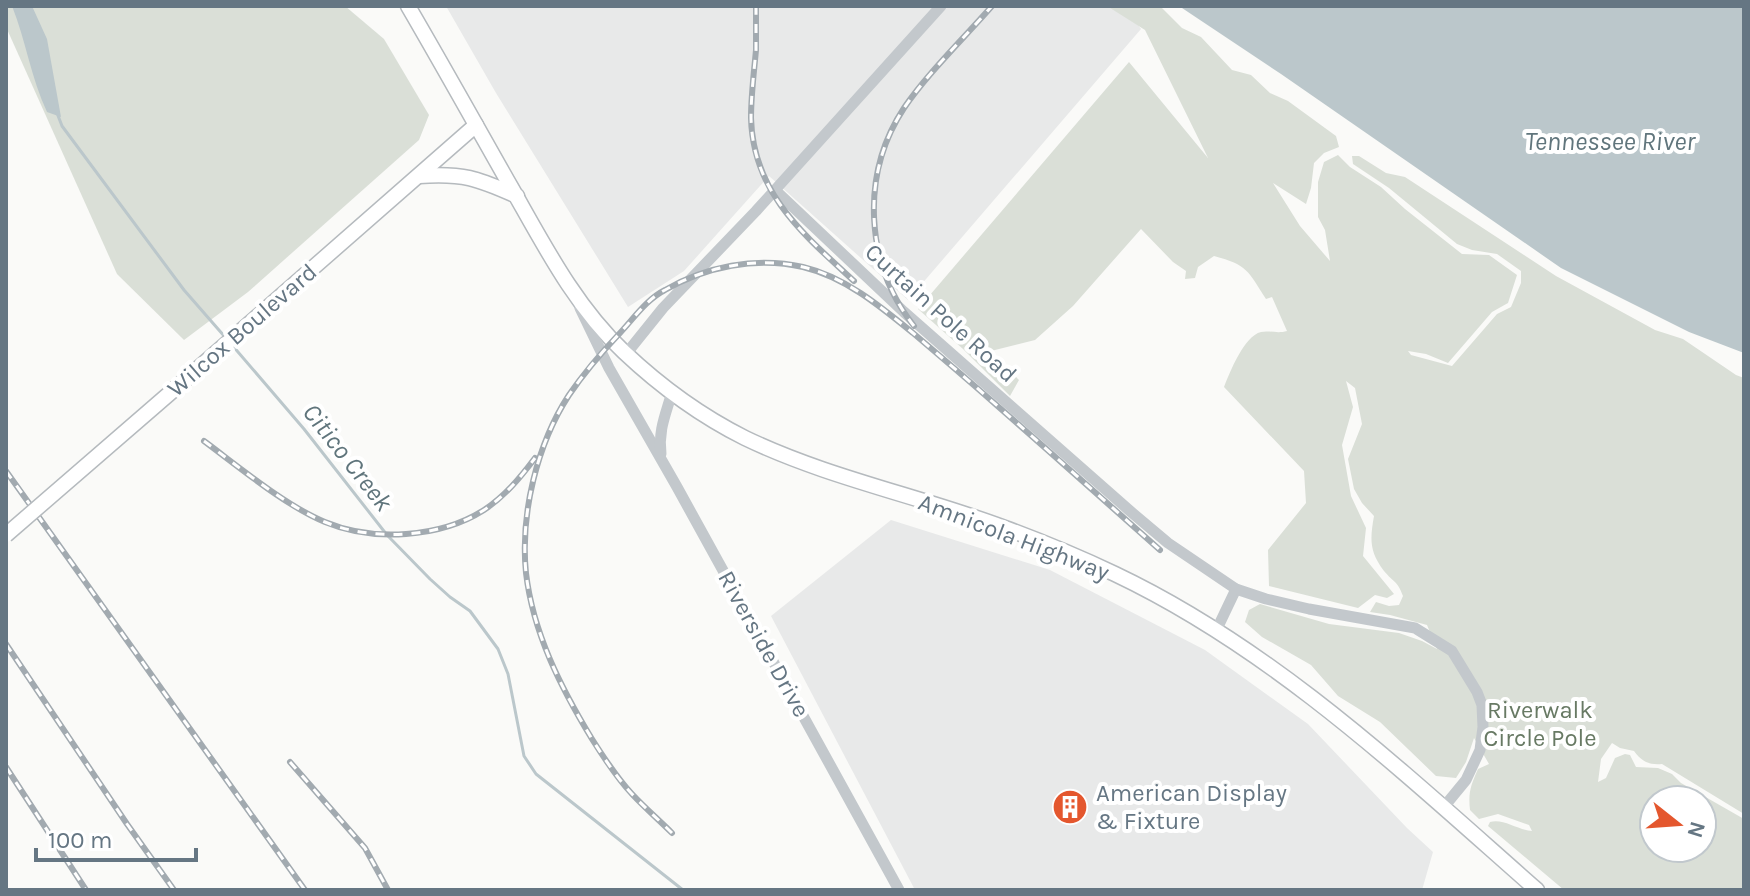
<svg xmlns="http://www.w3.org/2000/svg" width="1750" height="896" viewBox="0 0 1750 896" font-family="Karla,sans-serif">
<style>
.built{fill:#e8e9e9}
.green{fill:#dadfd7;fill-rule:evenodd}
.water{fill:#bbc7cb}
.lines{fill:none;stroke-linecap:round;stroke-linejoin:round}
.stream{stroke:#bbc7cb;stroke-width:3}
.major-casing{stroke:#b5babe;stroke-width:17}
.minor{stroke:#c3c8cc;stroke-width:11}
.major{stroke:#fff;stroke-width:14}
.rail-casing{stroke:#a2aab0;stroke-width:6}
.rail{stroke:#fff;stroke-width:3;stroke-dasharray:9;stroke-linecap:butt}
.major-bridge-casing{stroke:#b5babe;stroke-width:17;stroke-linecap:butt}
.major-bridge{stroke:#fff;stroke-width:14}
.labels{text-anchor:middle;stroke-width:8;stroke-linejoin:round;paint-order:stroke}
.street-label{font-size:24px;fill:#657683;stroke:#fff}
.park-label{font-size:24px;fill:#687a64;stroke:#fff}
.poi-label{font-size:24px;fill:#657683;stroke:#fff;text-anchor:start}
.water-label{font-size:26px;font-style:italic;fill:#60757c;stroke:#fff}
</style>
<rect width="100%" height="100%" fill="#fafaf8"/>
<g class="built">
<polygon points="446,6 1125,6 1141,29 908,300 769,176 684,271 628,307 496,93"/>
<polygon points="891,520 1050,570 1205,650 1308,724 1407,828 1433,852 1422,890 915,890 771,616"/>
</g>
<g class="green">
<polygon points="6,6 345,6 384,39 429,115 419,140 248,292 184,340 117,274 6,27"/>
<path d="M 1107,6 L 1160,6 L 1182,28 L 1201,37 L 1232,70 L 1251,75 L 1270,93 L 1288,101 L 1325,128 L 1336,136 L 1339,147 L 1324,153 L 1314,163 L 1311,188 L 1306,204 L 1273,183 L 1300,226 L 1330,261 L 1325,230 L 1318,217 L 1318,182 L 1324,162 L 1338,155 L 1350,167 L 1381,187 L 1405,209 L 1462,254 L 1489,255 L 1517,275 L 1508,303 L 1492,312 L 1448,363 L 1426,354 L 1408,351 L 1411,355 L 1452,366 L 1497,314 L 1511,307 L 1521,283 L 1521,271 L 1497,254 L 1472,250 L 1457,244 L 1389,188 L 1353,164 L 1352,156 L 1359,156 L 1386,173 L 1405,177 L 1556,276 L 1655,330 L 1683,339 L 1736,375 L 1744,378 L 1744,814 L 1662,764 C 1649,765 1642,762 1634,751 L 1620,748 L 1612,743 L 1601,759 L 1598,782 L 1606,778 L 1615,758 L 1625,754 L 1630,755 L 1636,767 L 1658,768 L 1672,774 L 1681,783 L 1744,819 L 1744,890 L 1564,890 L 1488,826 L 1490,822 C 1503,818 1518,830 1532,831 L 1529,825 L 1498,814 L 1479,819 L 1470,810 C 1468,792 1471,785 1478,769 L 1489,764 L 1474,738 L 1466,762 L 1456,778 L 1436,776 L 1380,722 L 1338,696 L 1311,665 L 1262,637 L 1245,622 L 1249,610 L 1260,604 L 1329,624 L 1399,633 L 1422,641 L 1437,649 L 1427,625 L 1390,615 L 1370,612 L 1376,602 L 1389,606 L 1399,605 L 1403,596 C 1397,580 1394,583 1384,571 C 1369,551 1370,539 1374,516 L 1362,503 L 1354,489 L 1348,459 L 1362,424 L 1355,388 L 1346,381 L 1353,407 L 1342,445 L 1351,496 L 1366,528 L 1363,556 L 1394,594 L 1387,598 L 1375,595 L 1358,608 L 1269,586 L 1268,550 L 1306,503 L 1304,471 L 1224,387 C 1230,372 1244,336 1261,332 C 1269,330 1277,334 1287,331 L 1272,297 L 1266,299 C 1248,271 1248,265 1214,256 L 1198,267 L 1195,278 L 1185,279 L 1186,271 L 1173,262 L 1141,229 L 1073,306 L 1035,340 L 991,351 L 1019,380 L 1010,396 L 963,349 L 918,309 L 1129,62 L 1208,158 L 1145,30 ZM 1654,800 L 1702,800 L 1702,848 L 1654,848 Z"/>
</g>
<g class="water">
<path d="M 12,6 L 32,6 L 47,39 L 61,117 L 47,112 C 31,78 26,41 12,6 Z"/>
<polygon points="1179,6 1744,6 1744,353 1689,332 1561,268 1281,74"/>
</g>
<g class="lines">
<g class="stream">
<polyline points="57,113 62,126 184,290 225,337"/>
<polyline points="232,345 304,429 387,535 430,579 450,597 470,611 498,649 508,674 524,756 536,774 683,890"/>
</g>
<defs>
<g id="major">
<path d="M 408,6 C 443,66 477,127 511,187 C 544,245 575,306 624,352 C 660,386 701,416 745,438 C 828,478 920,496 1005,528 C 1043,542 1079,557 1115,574 C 1275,650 1405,774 1537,890"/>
<path d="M 419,176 C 463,173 477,178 517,196"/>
<polyline points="185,380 476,125"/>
</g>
</defs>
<use href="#major" class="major-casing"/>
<g class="minor">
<polyline points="775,190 904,312 1130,511 1168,543 1236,589 1216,631"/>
<polyline points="580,308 609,368 677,487 899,890"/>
<polyline points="626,354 663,308 756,211 941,6"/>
<path d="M 661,454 C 658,430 666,414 672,392"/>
<polyline points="1236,589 1266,599 1309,609 1415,628 1452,651 1477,692 1482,705 1483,727 1480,750 1466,780 1443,808"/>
</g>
<use href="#major" class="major"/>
<defs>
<g id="rail">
<path d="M 756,6 C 756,20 756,35 756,50 C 754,72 751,95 751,118 C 753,193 803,234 854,281"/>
<path d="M 914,326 C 865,264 860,175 904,108 C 927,74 964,38 992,6"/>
<path d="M 204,441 C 239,467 286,506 325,522 C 373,542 440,538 484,510 C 505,496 520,478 535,458"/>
<polyline points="6,471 305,890"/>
<polyline points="6,644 127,824 174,890"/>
<polyline points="290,762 365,848 388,890"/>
<polyline points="6,767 86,890"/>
<path d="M 672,833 C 659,820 645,808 632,794 C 617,778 604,758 592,739 C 561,688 533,633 526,573 C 520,514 537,444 569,395 C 584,373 602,352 620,333 C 634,318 647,299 665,290 C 705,267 756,256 803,267 C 845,277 880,306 913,333 C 940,356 967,379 993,402 C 1049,451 1105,501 1160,550"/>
</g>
</defs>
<use href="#rail" class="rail-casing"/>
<use href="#rail" class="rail"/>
<defs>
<polyline id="major-bridge" points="6,535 185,380"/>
</defs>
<use href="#major-bridge" class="major-bridge-casing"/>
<use href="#major-bridge" class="major-bridge"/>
</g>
<defs>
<symbol id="building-disc" viewBox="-11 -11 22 22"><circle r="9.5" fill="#e4572e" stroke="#fff"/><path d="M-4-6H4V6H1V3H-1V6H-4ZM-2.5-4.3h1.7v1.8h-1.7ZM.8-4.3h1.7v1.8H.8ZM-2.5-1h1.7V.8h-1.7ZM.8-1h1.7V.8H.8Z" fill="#fff"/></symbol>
</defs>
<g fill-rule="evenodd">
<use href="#building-disc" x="1050" y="787" width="40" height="40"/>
</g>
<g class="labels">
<g class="street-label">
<text transform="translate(941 313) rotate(42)" y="8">Curtain Pole Road</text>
<text transform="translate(242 330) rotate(-41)" y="8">Wilcox Boulevard</text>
<text transform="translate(1014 537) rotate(21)" y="8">Amnicola Highway</text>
<text transform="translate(764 644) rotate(61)" y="8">Riverside Drive</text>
</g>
<g class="park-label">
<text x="1540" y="718">Riverwalk<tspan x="1540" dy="28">Circle Pole</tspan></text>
</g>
<g class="poi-label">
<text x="1096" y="801">American Display<tspan x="1096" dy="28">&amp; Fixture</tspan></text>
</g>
<g class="water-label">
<text x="1610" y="150">Tennessee River</text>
<text transform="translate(348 457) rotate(52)" y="9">Citico Creek</text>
</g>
</g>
<rect width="1750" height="896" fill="none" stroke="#657683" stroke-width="16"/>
<g transform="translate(1678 824) rotate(107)"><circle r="38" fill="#ffffff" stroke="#c1c8cd" stroke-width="2"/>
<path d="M0-6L14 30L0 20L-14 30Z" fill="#e4572e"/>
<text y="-12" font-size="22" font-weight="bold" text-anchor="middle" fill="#657683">N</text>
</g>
<path d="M36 848v12h160v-12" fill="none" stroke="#657683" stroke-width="4"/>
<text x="48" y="848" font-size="24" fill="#657683" stroke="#ffffff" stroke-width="6" paint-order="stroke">100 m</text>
</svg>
